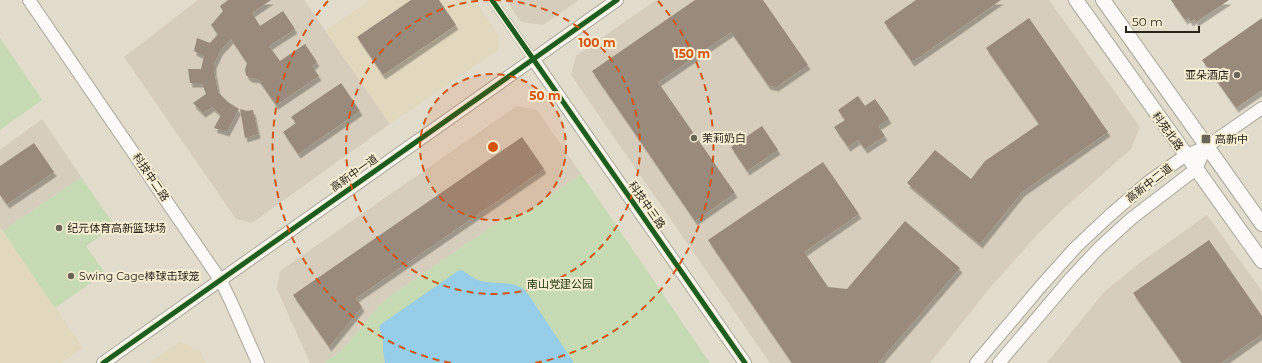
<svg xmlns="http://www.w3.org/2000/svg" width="1262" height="363" viewBox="0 0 1262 363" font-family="Montserrat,'Noto Sans SC',sans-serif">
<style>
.commercial{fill:#d6cdbc}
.built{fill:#e1d8be}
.green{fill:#c6dab4}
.water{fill:#96cde9}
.building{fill:#998a7b;filter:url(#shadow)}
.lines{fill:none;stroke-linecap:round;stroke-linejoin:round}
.street-casing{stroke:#aaa69a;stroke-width:10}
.secondary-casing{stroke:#aaa69a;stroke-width:14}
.primary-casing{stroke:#aaa69a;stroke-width:16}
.street{stroke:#fbfaf8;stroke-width:9}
.secondary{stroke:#fbfaf8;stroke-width:12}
.primary{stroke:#fbfaf8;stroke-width:14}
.cycleway-casing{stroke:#f7edd2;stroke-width:8}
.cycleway{stroke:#1b5e20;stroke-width:5}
.ring{fill:none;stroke:#d5540e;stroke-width:2;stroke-dasharray:7 5}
.poi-dot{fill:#6a6559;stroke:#f7edd2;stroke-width:1.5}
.labels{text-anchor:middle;stroke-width:4;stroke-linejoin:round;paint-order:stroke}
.poi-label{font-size:11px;fill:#29251b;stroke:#f7edd2;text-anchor:start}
.street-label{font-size:11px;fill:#29251b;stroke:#f7edd2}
.park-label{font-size:11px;fill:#153304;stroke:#f7edd2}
.centre{fill:#d5540e;stroke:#f7edd2;stroke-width:2}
.ring-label{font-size:12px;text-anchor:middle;font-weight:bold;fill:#d5540e;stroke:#f7edd2;stroke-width:4;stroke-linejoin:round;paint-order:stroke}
</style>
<defs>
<filter id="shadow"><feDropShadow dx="2.5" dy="4.5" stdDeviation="0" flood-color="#0004"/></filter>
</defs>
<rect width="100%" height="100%" fill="#e2dccd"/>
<g class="commercial">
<polygon points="198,0 304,0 390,124 252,223 236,219 124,57"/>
<polygon points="506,0 579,0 543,25 521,22"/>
<polygon points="656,0 1049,0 1140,127 1131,149 1062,210 1036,236 988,290 930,363 770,363 571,75 576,56"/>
<polygon points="517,106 537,110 581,174 520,216 516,210 386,299 341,351 323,363 310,363 277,289 280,271"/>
<polygon points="42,119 81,177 3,231 0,227 0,150"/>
<polygon points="1207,215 1262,291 1262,363 1047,363 1104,292 1137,265"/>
</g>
<g class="built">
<polygon points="370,0 475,0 499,36 498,50 390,124 325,31"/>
<polygon points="0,227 83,348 61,363 0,363"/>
<polygon points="180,342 200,350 206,363 149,363"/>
</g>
<g class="green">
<polygon points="0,38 42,100 0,130"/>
<polygon points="581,174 710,363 323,363 341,351 378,307 386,299 516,210 521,216"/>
<polygon points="81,177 115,226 86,246 105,273 55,308 3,231"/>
</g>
<path class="water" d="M 461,270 C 468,273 473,279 481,281 C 497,285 517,279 528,294 L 574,363 L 385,363 L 383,351 L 383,340 L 379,327 L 380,325 L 458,271 Z"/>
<g class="building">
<polygon points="228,0 271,0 252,13 260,26 283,11 295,29 269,46 280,61 305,44 317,62 312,66 319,76 276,105 258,79 250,78 246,75 245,70 247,63 231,39 220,51 214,64 214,71 218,92 228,102 239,109 227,132 214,128 221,115 212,107 203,113 193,103 206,94 202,83 190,83 188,69 201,69 204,56 194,51 197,38 210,43 218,34 211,25 223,11 220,6"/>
<polygon points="411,0 439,0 456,25 383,75 357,37"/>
<polygon points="695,0 763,0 808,65 776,87 768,85 731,32 658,82 735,193 695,221 592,71"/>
<polygon points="916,0 1001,0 912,62 884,22"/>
<polygon points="1171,0 1229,0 1196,22 1194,19 1191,22 1188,18 1185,20"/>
<polygon points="1029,18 1108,132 1022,192 980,244 907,183 935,150 971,179 985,161 1039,124 986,48"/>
<polygon points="1262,18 1262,90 1236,108 1202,60"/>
<polygon points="341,83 360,111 298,154 283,132 296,123 291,117"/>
<polygon points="858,96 865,106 875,99 889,119 878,126 885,136 865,149 858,140 848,147 834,127 845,120 838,110"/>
<polygon points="240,109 247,111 253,110 258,134 245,138"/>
<polygon points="762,126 778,150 747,171 731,147"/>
<polygon points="522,137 544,169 356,298 362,307 329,347 293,295"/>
<polygon points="34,143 54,172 7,204 0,195 0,166"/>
<polygon points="823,162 859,214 804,252 828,287 847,289 905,221 960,268 878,363 792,363 708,240"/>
<polygon points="1209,240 1262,316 1262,334 1221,363 1182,363 1133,293"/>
</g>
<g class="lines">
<defs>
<polyline id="street" points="492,0 533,59"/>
<g id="secondary">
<polyline points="29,0 221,281 232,304 258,363"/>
<polyline points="533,59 745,363"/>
<polyline points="103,363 617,0"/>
<polyline points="976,363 1041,286 1076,247 1109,216 1147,183 1186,155 1206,147 1262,108"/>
<polyline points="999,363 1071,278 1099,248 1132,218 1196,169 1206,147"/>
</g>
<g id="primary">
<polyline points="1076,0 1262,261"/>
<polyline points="1103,0 1262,224"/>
</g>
</defs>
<use href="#street" class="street-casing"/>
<use href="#secondary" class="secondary-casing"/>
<use href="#primary" class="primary-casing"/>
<use href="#street" class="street"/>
<use href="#secondary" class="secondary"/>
<use href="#primary" class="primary"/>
<defs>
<g id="cycleway">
<polyline points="492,0 745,363"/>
<polyline points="103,363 617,0"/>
</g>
</defs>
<use href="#cycleway" class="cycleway-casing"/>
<use href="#cycleway" class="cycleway"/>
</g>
<circle cx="493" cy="147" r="73" fill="#d5540e" fill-opacity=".12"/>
<g class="ring">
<circle cx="493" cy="147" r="73"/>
<path d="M494 0A147 147 0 1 1 492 0"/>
<path d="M451 363A220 220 0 0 1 328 1M658 1A220 220 0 0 1 535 363"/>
</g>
<g class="poi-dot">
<circle cx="1237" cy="75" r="4"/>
<circle cx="694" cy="138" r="4"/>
<rect x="1201" y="134" width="10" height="10" rx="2"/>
<circle cx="59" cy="228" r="4"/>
<circle cx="71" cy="276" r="4"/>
</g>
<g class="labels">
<g class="poi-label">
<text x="1229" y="79" text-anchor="end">亚朵酒店</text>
<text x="702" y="142">茉莉奶白</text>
<text x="1215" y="143">高新中</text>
<text x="67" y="232">纪元体育高新篮球场</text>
<text x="79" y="280">Swing Cage棒球击球笼</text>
</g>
<g class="street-label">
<text transform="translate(1168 131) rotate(54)" y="4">科苑北路</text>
<text transform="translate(354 173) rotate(-35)" y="4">高新中一道</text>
<text transform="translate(151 177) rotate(56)" y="4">科技中二路</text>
<text transform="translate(1149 183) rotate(-38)" y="4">高新中二道</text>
<text transform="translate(647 205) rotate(55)" y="4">科技中三路</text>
</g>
<g class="park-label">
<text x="560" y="288">南山党建公园</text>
</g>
</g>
<circle cx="493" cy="147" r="6" class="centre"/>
<g class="ring-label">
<text x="597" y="47">100 m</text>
<text x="692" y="58">150 m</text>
<text x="545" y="100">50 m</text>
</g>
<path d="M1126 26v6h73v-6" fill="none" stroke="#29251b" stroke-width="2"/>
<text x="1132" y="26" font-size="12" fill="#29251b" stroke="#f7edd2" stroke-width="3" paint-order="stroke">50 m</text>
</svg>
